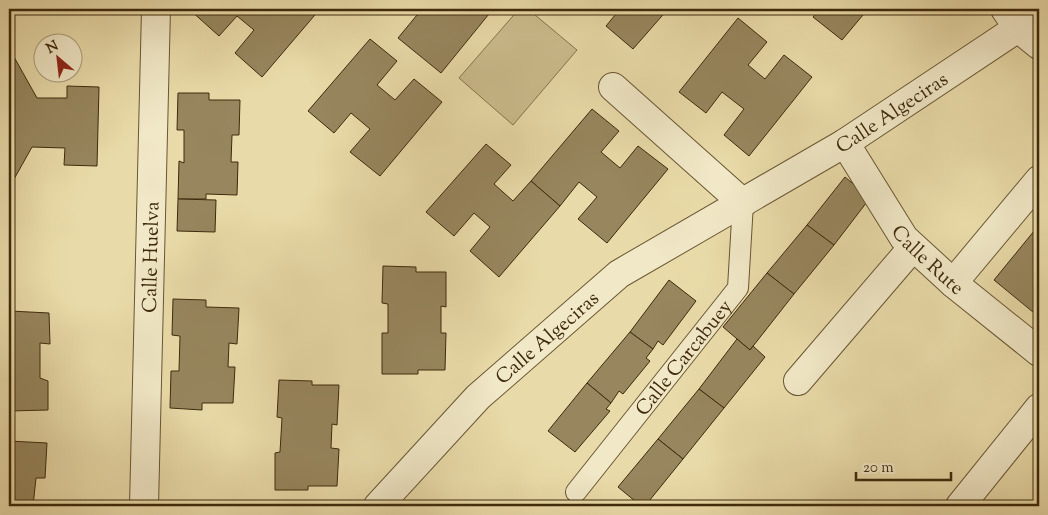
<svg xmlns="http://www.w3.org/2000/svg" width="1048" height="515" viewBox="0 0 1048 515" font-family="'Sorts Mill Goudy',serif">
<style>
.pitch{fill:#ccbd8e;stroke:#85744d}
.building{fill:#97865e;stroke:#3e2a0c}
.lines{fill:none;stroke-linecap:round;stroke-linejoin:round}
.pedestrian-casing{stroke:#695633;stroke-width:22}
.minor-casing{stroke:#695633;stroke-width:30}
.tertiary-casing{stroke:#695633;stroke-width:30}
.pedestrian{stroke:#f1e8c7;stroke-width:20}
.minor{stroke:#f1e8c7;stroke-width:28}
.tertiary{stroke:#f1e8c7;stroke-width:28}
.labels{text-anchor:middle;stroke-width:4;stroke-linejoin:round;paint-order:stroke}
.street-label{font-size:20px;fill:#3e2a0c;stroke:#f1e8c7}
</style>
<rect width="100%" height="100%" fill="#e9dba9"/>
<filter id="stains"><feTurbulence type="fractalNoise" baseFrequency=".004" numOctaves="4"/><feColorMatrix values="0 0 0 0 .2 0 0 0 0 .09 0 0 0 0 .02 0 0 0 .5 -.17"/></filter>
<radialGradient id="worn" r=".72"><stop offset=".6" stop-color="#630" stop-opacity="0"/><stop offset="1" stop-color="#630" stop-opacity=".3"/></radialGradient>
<polygon class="pitch" points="519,9 528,9 577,50 513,125 459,78"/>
<g class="building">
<polygon points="191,9 320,9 262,77 235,53 254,30 237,16 219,36 190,10"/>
<polygon points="422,9 493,9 441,73 398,38"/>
<polygon points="620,9 668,9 633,49 606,26"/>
<polygon points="820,9 868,9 842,40 813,17"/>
<polygon points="738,18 767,42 748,65 765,79 784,55 812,77 749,156 724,135 744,109 722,92 706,113 679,92"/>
<polygon points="370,39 397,61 377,85 395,100 414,79 442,102 380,176 350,152 370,129 351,113 334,133 308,111"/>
<polygon points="9,48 37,98 67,98 67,86 99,87 97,166 64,165 65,148 32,147 9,188"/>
<polygon points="178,93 209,93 209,100 240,100 239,135 232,135 231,162 238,162 237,195 206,194 206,199 178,199 179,161 184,163 184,130 177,130"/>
<polygon points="592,109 619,131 601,152 620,168 638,146 668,169 607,243 578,219 597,197 579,182 560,206 531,181"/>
<polygon points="486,144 511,165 494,184 513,201 531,181 560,206 499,277 470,251 490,227 474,213 454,236 426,212"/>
<polygon points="845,177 870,198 834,245 807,225"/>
<polygon points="178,199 216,200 215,232 177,231"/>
<polygon points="807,225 834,245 794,294 767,273"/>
<polygon points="1039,225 1039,317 994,280"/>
<polygon points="383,266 416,267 416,272 446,272 446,307 441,306 441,333 446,333 445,370 418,370 418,374 382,374 382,333 388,333 388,304 382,303"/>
<polygon points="767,273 794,294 750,350 723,327"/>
<polygon points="669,280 696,301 663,345 658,341 653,349 630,332"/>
<polygon points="173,299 206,300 206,307 239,308 237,344 229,343 228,367 235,367 233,403 202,403 202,410 170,408 171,371 179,371 180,336 172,335"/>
<polygon points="9,301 10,311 49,313 50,344 40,343 40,378 48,381 48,410 9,411"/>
<polygon points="630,332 653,349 646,358 650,361 623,394 619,391 611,403 587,383"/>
<polygon points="737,339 750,350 753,346 765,357 724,408 699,389"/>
<polygon points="279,380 312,381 312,385 339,385 337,425 332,424 331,448 339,449 337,486 308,486 308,490 275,490 275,453 280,452 282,418 277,417"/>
<polygon points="587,383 611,403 606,409 610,411 575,452 548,431"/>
<polygon points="699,389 724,408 683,459 658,439"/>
<polygon points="658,439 683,459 645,506 641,506 618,487"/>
<polygon points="9,441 47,443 45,478 36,478 33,506 9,506"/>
</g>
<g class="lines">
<defs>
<g id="pedestrian">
<path id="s1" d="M 576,492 L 738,288 L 743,203"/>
</g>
<g id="minor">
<polyline points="1005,9 1018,28 1039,45"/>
<polyline points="613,87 743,203"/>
<path id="s2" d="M 845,143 L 904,238 L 953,283 L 1039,352"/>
<polyline points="953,283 1039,180"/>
<polyline points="798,381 913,247"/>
<path id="s3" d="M 144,506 L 156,9"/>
<polyline points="960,506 1039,408"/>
</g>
<g id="tertiary">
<path id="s4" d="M 378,506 L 478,397 L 619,274 L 845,143 L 1018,28 L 1039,18"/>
</g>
</defs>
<use href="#pedestrian" class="pedestrian-casing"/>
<use href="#minor" class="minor-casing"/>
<use href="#tertiary" class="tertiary-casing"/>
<use href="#pedestrian" class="pedestrian"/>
<use href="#minor" class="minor"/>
<use href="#tertiary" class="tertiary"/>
</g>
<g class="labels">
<g class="street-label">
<text dy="7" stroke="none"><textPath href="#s4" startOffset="652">Calle Algeciras</textPath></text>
<text dy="7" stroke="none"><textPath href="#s2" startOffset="144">Calle Rute</textPath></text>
<text dy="7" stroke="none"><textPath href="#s3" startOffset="249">Calle Huelva</textPath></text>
<text dy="7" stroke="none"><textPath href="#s4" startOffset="239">Calle Algeciras</textPath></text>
<text dy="7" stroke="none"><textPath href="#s1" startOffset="172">Calle Carcabuey</textPath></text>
</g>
</g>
<rect width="1048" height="515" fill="none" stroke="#e9dba9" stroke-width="30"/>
<rect x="10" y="10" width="1028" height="495" fill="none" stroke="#3e2a0c" stroke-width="2.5"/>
<rect x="15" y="15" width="1018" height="485" fill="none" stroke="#3e2a0c"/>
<g transform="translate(58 58) rotate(332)"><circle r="24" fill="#f1e8c7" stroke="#a99c7c"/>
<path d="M0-4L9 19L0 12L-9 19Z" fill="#8f2418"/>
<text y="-8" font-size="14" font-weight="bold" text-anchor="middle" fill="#3e2a0c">N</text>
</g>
<path d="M856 472v8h95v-8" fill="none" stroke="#3e2a0c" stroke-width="2.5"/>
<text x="863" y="472" font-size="15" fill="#3e2a0c" stroke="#f1e8c7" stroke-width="4" paint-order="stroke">20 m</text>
<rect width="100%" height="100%" filter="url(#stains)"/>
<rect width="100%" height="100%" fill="url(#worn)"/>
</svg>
